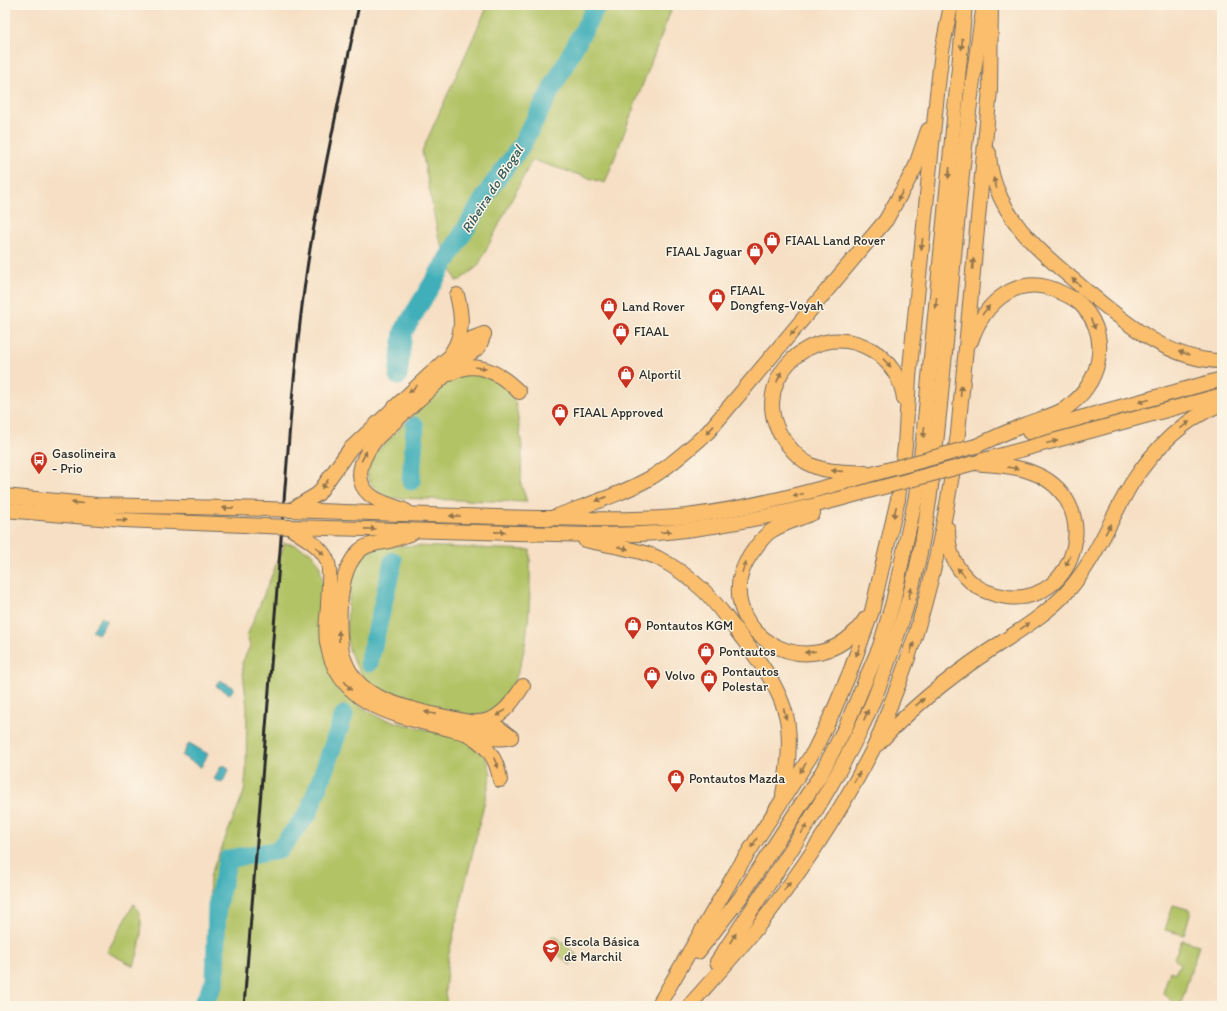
<svg xmlns="http://www.w3.org/2000/svg" width="1227" height="1011" viewBox="0 0 1227 1011" font-family="Itim,sans-serif">
<style>
.green{fill:#b2c366;stroke:#6e7748}
.water{fill:#3fafb9;stroke:#356d72}
.lines{fill:none;stroke-linecap:round;stroke-linejoin:round}
.river{stroke:#3fafb9;stroke-width:19}
.primary-casing{stroke:#726a61;stroke-width:16}
.primary{stroke:#fabe6d;stroke-width:14}
.rail{stroke:#2b2b2b;stroke-width:3}
.primary-bridge-casing{stroke:#726a61;stroke-width:16;stroke-linecap:butt}
.primary-bridge{stroke:#fabe6d;stroke-width:14}
.oneway{fill:#92744c}
.labels{text-anchor:middle;stroke-width:3;stroke-linejoin:round;paint-order:stroke}
.poi-label{font-size:13px;fill:#2b2b2b;stroke:#fcf5e5;text-anchor:start}
.water-label{font-size:14px;font-style:italic;fill:#32595d;stroke:#fcf5e5}
</style>
<rect width="100%" height="100%" fill="#fcf5e5"/>
<filter id="ink" filterUnits="userSpaceOnUse"><feTurbulence type="fractalNoise" baseFrequency=".025" numOctaves="2"/><feDisplacementMap in="SourceGraphic" scale="8" xChannelSelector="R" yChannelSelector="G"/><feConvolveMatrix kernelMatrix="1 2 1 2 8 2 1 2 1" color-interpolation-filters="sRGB"/></filter>
<filter id="wash" filterUnits="userSpaceOnUse"><feTurbulence type="fractalNoise" baseFrequency=".012" numOctaves="4" result="noise"/><feDisplacementMap in="SourceGraphic" scale="16" xChannelSelector="R" yChannelSelector="G"/><feGaussianBlur stdDeviation="0.9" result="paint"/><feColorMatrix in="noise" values="0 0 0 0 0 0 0 0 0 0 0 0 0 0 0 0 0 1.4 0 .05"/><feComposite in="paint" operator="in"/></filter>
<g filter="url(#wash)">
<rect width="100%" height="100%" fill="#f6dfc4"/>
<g class="green">
<polygon points="488,5 673,5 605,183 532,160 478,266 460,280 456,281 438,235 422,151"/>
<path d="M 466,372 L 486,374 L 507,387 L 516,404 L 522,447 L 521,484 L 527,502 L 391,498 C 377,495 363,480 368,465 C 369,461 373,457 375,453 L 450,379 Z"/>
<polygon points="285,543 295,545 310,552 319,563 324,588 337,682 354,702 380,718 465,739 486,758 491,774 448,958 445,992 447,1006 192,1006 207,979 210,876 244,792 246,773 247,708 242,663 250,646 247,636"/>
<path d="M 387,545 L 530,550 C 530,595 534,700 479,715 C 469,717 453,711 443,709 C 424,705 390,699 374,687 C 361,677 348,655 347,638 C 346,626 349,590 352,578 C 353,570 358,562 363,557 C 370,549 378,547 387,545 Z"/>
<path d="M 134,904 C 147,921 140,947 134,966 L 107,952 Z"/>
<polygon points="1173,905 1191,910 1184,935 1165,930"/>
<polygon points="554,935 578,956 570,965 546,944"/>
<polygon points="1182,940 1199,945 1181,1003 1176,1005 1163,993 1170,971 1175,973 1180,964 1174,958"/>
</g>
<g class="water">
<polygon points="101,617 107,620 98,634 92,631"/>
<polygon points="220,680 234,688 230,694 216,686"/>
<polygon points="189,743 208,754 201,767 182,756"/>
<polygon points="221,766 226,766 229,770 222,783 214,779"/>
</g>
<g class="lines">
<g class="river">
<polyline points="398,376 403,332 491,187 521,146 597,5"/>
<polyline points="411,481 415,426"/>
<polyline points="369,663 393,561"/>
<polyline points="202,1006 215,981 217,906 228,859 279,850 309,812 344,715"/>
</g>
</g>
</g>
<g filter="url(#ink)">
<g class="lines">
<defs>
<g id="primary">
<path d="M 989,153 C 990,184 1007,215 1028,238 C 1044,256 1063,271 1082,287 C 1121,319 1167,361 1222,361"/>
<path d="M 971,341 C 985,301 1019,271 1062,293 C 1069,296 1079,301 1084,308 C 1112,340 1099,386 1066,408 C 1054,416 1039,419 1026,424 C 1009,431 993,438 976,446"/>
<path d="M 452,352 C 464,334 462,315 457,295"/>
<path d="M 450,374 C 476,358 500,373 519,392"/>
<polyline points="1029,432 1222,379"/>
<polyline points="980,461 1222,395"/>
<path d="M 865,473 C 848,471 828,473 811,465 C 803,461 794,453 788,445 C 740,389 810,314 872,350 C 889,360 902,380 904,399"/>
<polyline points="5,496 97,505 267,509"/>
<polyline points="5,510 123,520 265,526"/>
<path d="M 291,510 C 376,513 462,517 548,518 C 594,519 641,521 687,516 C 751,508 814,491 876,473"/>
<polyline points="291,510 318,494 350,449 442,363 473,338 484,334"/>
<path d="M 406,511 C 395,506 379,503 370,495 C 349,477 366,451 379,436 L 464,358 L 479,347 L 484,334"/>
<path d="M 813,513 C 799,519 784,523 771,531 C 763,536 757,546 751,554 C 702,625 813,699 866,618"/>
<path d="M 549,519 C 583,506 621,495 652,477 C 673,464 690,448 708,432 L 886,220 L 915,168 L 928,130"/>
<path d="M 289,527 C 365,529 441,531 517,533 C 567,534 618,537 668,532 C 737,525 806,509 872,490"/>
<path d="M 289,527 C 301,536 319,544 326,558 C 332,567 328,594 328,606 C 327,618 325,630 327,642 C 336,701 388,714 437,726 C 456,730 494,743 511,737"/>
<path d="M 948,529 C 948,551 954,567 971,582 C 981,591 993,595 1007,597 C 1078,605 1106,499 1031,472 C 1014,465 992,465 974,463"/>
<path d="M 412,533 C 404,536 396,539 389,541 C 377,544 367,543 358,552 C 344,568 342,586 340,606 C 338,640 339,674 373,694 C 405,712 463,720 499,728 L 511,737"/>
<path d="M 585,540 C 606,545 639,549 658,558 C 675,567 689,577 703,590 C 714,600 724,615 734,627 C 754,655 777,681 786,715 C 792,740 788,769 783,794"/>
<path d="M 477,722 C 499,722 512,703 523,686"/>
<path d="M 469,735 C 488,746 497,759 500,780"/>
<path d="M 878,744 C 911,708 947,679 987,652 C 1014,634 1045,616 1067,592 C 1096,560 1110,519 1132,483 C 1153,450 1184,418 1222,404"/>
<polyline points="698,952 740,898 821,774 846,726 880,646 893,602 916,496 923,440 965,5"/>
<path d="M 717,962 C 766,887 819,813 859,733 C 876,698 889,661 901,624 C 928,544 935,457 943,374 C 955,251 964,127 984,5"/>
<polyline points="658,1006 737,870 814,751 833,712 850,672 872,611 898,499 905,446 909,378 937,94 942,51 951,5"/>
<path d="M 689,1006 C 710,982 731,959 751,935 C 797,879 838,816 872,751 C 880,737 884,721 890,706 C 926,618 946,527 958,433 L 990,90 L 991,5"/>
</g>
</defs>
<use href="#primary" class="primary-casing"/>
<use href="#primary" class="primary"/>
<path class="rail" d="M 244,1006 L 291,412 C 296,357 301,303 310,249 C 324,167 342,86 359,5"/>
<defs>
<g id="primary-bridge">
<polyline points="876,473 976,446"/>
<polyline points="872,490 974,463"/>
<polyline points="267,509 291,510"/>
<polyline points="265,526 289,527"/>
</g>
</defs>
<use href="#primary-bridge" class="primary-bridge-casing"/>
<use href="#primary-bridge" class="primary-bridge"/>
</g>
<defs><path id="oneway-solid" d="M-6-.8H1V-3.2L6.5 0L1 3.2V.8H-6Z"/></defs>
<g class="oneway">
<use href="#oneway-solid" transform="translate(962 44) rotate(95)"/>
<use href="#oneway-solid" transform="translate(949 173) rotate(96)"/>
<use href="#oneway-solid" transform="translate(995 183) rotate(-107)"/>
<use href="#oneway-solid" transform="translate(900 196) rotate(119)"/>
<use href="#oneway-solid" transform="translate(922 244) rotate(96)"/>
<use href="#oneway-solid" transform="translate(973 264) rotate(-85)"/>
<use href="#oneway-solid" transform="translate(1076 282) rotate(-140)"/>
<use href="#oneway-solid" transform="translate(936 303) rotate(96)"/>
<use href="#oneway-solid" transform="translate(986 310) rotate(-50)"/>
<use href="#oneway-solid" transform="translate(1093 324) rotate(66)"/>
<use href="#oneway-solid" transform="translate(794 331) rotate(130)"/>
<use href="#oneway-solid" transform="translate(1184 353) rotate(-161)"/>
<use href="#oneway-solid" transform="translate(887 363) rotate(47)"/>
<use href="#oneway-solid" transform="translate(481 368) rotate(9)"/>
<use href="#oneway-solid" transform="translate(779 377) rotate(-68)"/>
<use href="#oneway-solid" transform="translate(413 389) rotate(138)"/>
<use href="#oneway-solid" transform="translate(961 391) rotate(-85)"/>
<use href="#oneway-solid" transform="translate(1144 401) rotate(165)"/>
<use href="#oneway-solid" transform="translate(1185 425) rotate(-38)"/>
<use href="#oneway-solid" transform="translate(710 430) rotate(133)"/>
<use href="#oneway-solid" transform="translate(924 432) rotate(95)"/>
<use href="#oneway-solid" transform="translate(1052 442) rotate(-15)"/>
<use href="#oneway-solid" transform="translate(364 456) rotate(-63)"/>
<use href="#oneway-solid" transform="translate(1013 468) rotate(10)"/>
<use href="#oneway-solid" transform="translate(837 471) rotate(-176)"/>
<use href="#oneway-solid" transform="translate(325 484) rotate(126)"/>
<use href="#oneway-solid" transform="translate(798 495) rotate(166)"/>
<use href="#oneway-solid" transform="translate(601 499) rotate(158)"/>
<use href="#oneway-solid" transform="translate(77 503) rotate(-175)"/>
<use href="#oneway-solid" transform="translate(228 508) rotate(-179)"/>
<use href="#oneway-solid" transform="translate(895 512) rotate(102)"/>
<use href="#oneway-solid" transform="translate(455 516) rotate(-178)"/>
<use href="#oneway-solid" transform="translate(122 520) rotate(3)"/>
<use href="#oneway-solid" transform="translate(370 529) rotate(1)"/>
<use href="#oneway-solid" transform="translate(1108 529) rotate(-62)"/>
<use href="#oneway-solid" transform="translate(500 532) rotate(1)"/>
<use href="#oneway-solid" transform="translate(666 532) rotate(-5)"/>
<use href="#oneway-solid" transform="translate(623 548) rotate(13)"/>
<use href="#oneway-solid" transform="translate(320 551) rotate(46)"/>
<use href="#oneway-solid" transform="translate(1068 561) rotate(116)"/>
<use href="#oneway-solid" transform="translate(744 567) rotate(-72)"/>
<use href="#oneway-solid" transform="translate(961 572) rotate(-133)"/>
<use href="#oneway-solid" transform="translate(910 593) rotate(-75)"/>
<use href="#oneway-solid" transform="translate(1025 626) rotate(-34)"/>
<use href="#oneway-solid" transform="translate(339 636) rotate(-92)"/>
<use href="#oneway-solid" transform="translate(912 648) rotate(-71)"/>
<use href="#oneway-solid" transform="translate(858 651) rotate(111)"/>
<use href="#oneway-solid" transform="translate(810 652) rotate(173)"/>
<use href="#oneway-solid" transform="translate(348 686) rotate(51)"/>
<use href="#oneway-solid" transform="translate(920 702) rotate(-41)"/>
<use href="#oneway-solid" transform="translate(430 713) rotate(-167)"/>
<use href="#oneway-solid" transform="translate(501 713) rotate(148)"/>
<use href="#oneway-solid" transform="translate(785 714) rotate(75)"/>
<use href="#oneway-solid" transform="translate(866 715) rotate(-67)"/>
<use href="#oneway-solid" transform="translate(496 763) rotate(67)"/>
<use href="#oneway-solid" transform="translate(803 768) rotate(122)"/>
<use href="#oneway-solid" transform="translate(857 777) rotate(-60)"/>
<use href="#oneway-solid" transform="translate(804 829) rotate(-58)"/>
<use href="#oneway-solid" transform="translate(754 843) rotate(122)"/>
<use href="#oneway-solid" transform="translate(787 886) rotate(-54)"/>
<use href="#oneway-solid" transform="translate(733 938) rotate(-57)"/>
</g>
</g>
<defs>
<symbol id="shop-pin" viewBox="-11 -11 22 30"><path d="M0 17L-7.5 6A9.5 9.5 0 1 1 7.5 6Z" fill="#c8321e" stroke="#fcf5e5"/><path d="M-5-2.5h2.3a2.7 3.5 0 0 1 5.4 0H5L5.5 6h-11ZM-1.5-2.5h3a1.5 2.3 0 0 0-3 0Z" fill="#fff"/></symbol>
<symbol id="bus-pin" viewBox="-11 -11 22 30"><path d="M0 17L-7.5 6A9.5 9.5 0 1 1 7.5 6Z" fill="#c8321e" stroke="#fcf5e5"/><path d="M-5-6H5V4H4V6H2V4H-2V6H-4V4H-5ZM-3.5-4V0h7V-4ZM-3.5 1.2v1.5H-2V1.2ZM2 1.2v1.5H3.5V1.2Z" fill="#fff"/></symbol>
<symbol id="school-pin" viewBox="-11 -11 22 30"><path d="M0 17L-7.5 6A9.5 9.5 0 1 1 7.5 6Z" fill="#c8321e" stroke="#fcf5e5"/><path d="M0-5L7-2L0 1L-7-2ZM-4 1L0 2.5L4 1V4Q0 6-4 4Z" fill="#fff"/></symbol>
</defs>
<g fill-rule="evenodd">
<use href="#shop-pin" x="762" y="230" width="20" height="27"/>
<use href="#shop-pin" x="745" y="241" width="20" height="27"/>
<use href="#shop-pin" x="707" y="287" width="20" height="27"/>
<use href="#shop-pin" x="599" y="296" width="20" height="27"/>
<use href="#shop-pin" x="611" y="321" width="20" height="27"/>
<use href="#shop-pin" x="616" y="364" width="20" height="27"/>
<use href="#shop-pin" x="550" y="402" width="20" height="27"/>
<use href="#bus-pin" x="29" y="450" width="20" height="27"/>
<use href="#shop-pin" x="623" y="615" width="20" height="27"/>
<use href="#shop-pin" x="696" y="641" width="20" height="27"/>
<use href="#shop-pin" x="642" y="665" width="20" height="27"/>
<use href="#shop-pin" x="699" y="668" width="20" height="27"/>
<use href="#shop-pin" x="666" y="768" width="20" height="27"/>
<use href="#school-pin" x="541" y="938" width="20" height="27"/>
</g>
<g class="labels">
<g class="poi-label">
<text x="785" y="245">FIAAL Land Rover</text>
<text x="742" y="256" text-anchor="end">FIAAL Jaguar</text>
<text x="730" y="295">FIAAL<tspan x="730" dy="15">Dongfeng-Voyah</tspan></text>
<text x="622" y="311">Land Rover</text>
<text x="634" y="336">FIAAL</text>
<text x="639" y="379">Alportil</text>
<text x="573" y="417">FIAAL Approved</text>
<text x="52" y="458">Gasolineira<tspan x="52" dy="15">- Prio</tspan></text>
<text x="646" y="630">Pontautos KGM</text>
<text x="719" y="656">Pontautos</text>
<text x="722" y="676">Pontautos<tspan x="722" dy="15">Polestar</tspan></text>
<text x="665" y="680">Volvo</text>
<text x="689" y="783">Pontautos Mazda</text>
<text x="564" y="946">Escola Básica<tspan x="564" dy="15">de Marchil</tspan></text>
</g>
<g class="water-label">
<text transform="translate(492 189) rotate(-57)" y="5">Ribeira do Biogal</text>
</g>
</g>
<rect width="1227" height="1011" fill="none" stroke="#fcf5e5" stroke-width="20"/>
</svg>
